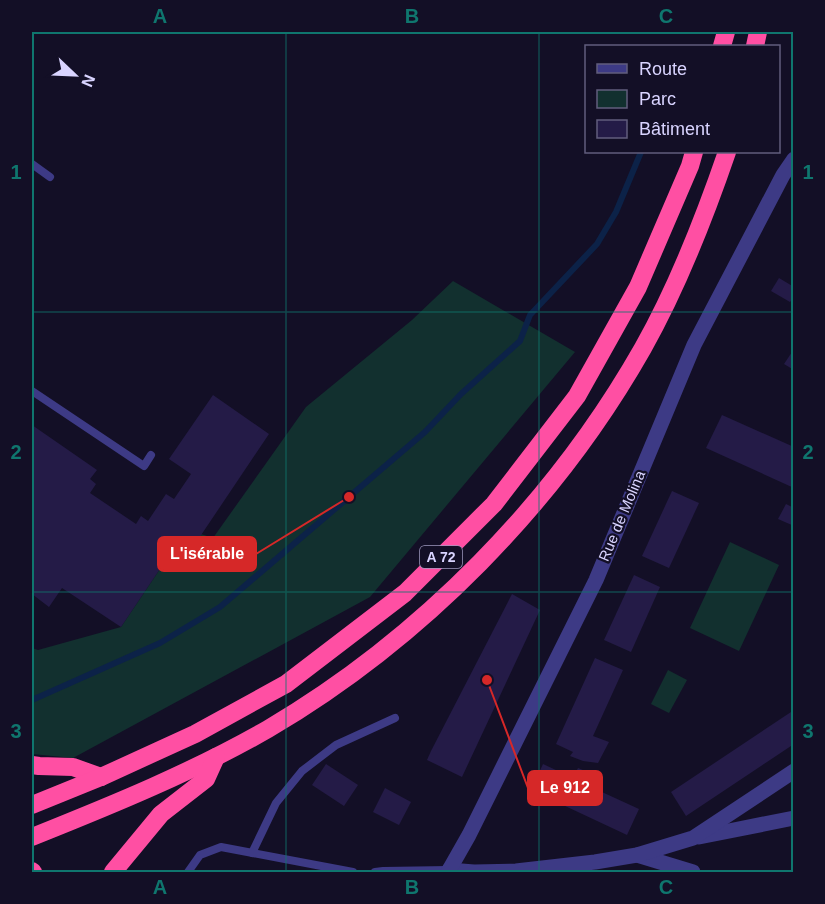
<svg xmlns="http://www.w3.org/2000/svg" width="825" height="904" viewBox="0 0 825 904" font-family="Helvetica,sans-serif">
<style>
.green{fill:#12302f}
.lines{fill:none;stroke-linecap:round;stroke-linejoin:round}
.stream{stroke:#0c2248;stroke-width:6}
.building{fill:#241b47}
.lane{stroke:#3d3a85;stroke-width:8}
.street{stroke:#3d3a85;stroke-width:15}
.highway{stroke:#ff4fa3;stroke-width:18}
.grid{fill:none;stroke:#0f766e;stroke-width:1.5;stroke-opacity:0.55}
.labels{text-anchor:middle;stroke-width:4.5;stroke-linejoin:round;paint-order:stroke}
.shield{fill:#130f26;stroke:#9e99be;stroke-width:1.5}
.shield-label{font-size:14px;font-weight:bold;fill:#d9d4ff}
.street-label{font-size:15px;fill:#d9d4ff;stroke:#130f26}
.leader{fill:none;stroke:#d62828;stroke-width:2}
.callout-dot{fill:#d62828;stroke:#130f26;stroke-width:2}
.callout{fill:#d62828;stroke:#d62828;stroke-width:2}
.callout-label{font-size:16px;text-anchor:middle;font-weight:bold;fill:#fff}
.neatline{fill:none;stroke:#0f766e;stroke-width:2}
.grid-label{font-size:20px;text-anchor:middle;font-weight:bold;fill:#0f766e}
</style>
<rect width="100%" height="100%" fill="#130f26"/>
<g class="green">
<polygon points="453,281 575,352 370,597 73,758 32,754 32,648 38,650 121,627 172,551 201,534 213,538 306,407 412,320"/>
<polygon points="730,542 779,565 739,651 690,628"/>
<polygon points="668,670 687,680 669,713 651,704"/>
</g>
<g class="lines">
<polyline class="stream" points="32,700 160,643 220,607 425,432 461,394 520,341 530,315 597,244 616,212 641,152"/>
</g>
<g class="building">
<polygon points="779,278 794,287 794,297 790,302 771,291"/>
<polygon points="794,349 794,370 784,364"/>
<polygon points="213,395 269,434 185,559 172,551 121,627 62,588 49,607 32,594 32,425 97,470 90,479 96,484 90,493 136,524 141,516 148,521 166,494 174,499 191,474 169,459"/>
<polygon points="722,415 794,447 794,488 706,448"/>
<polygon points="672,491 699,503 669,568 642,556"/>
<polygon points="786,504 794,508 794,526 778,519"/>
<polygon points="634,575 660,587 631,652 604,640"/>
<polygon points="512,594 540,610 462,777 427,760 431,751"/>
<polygon points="595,658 623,670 593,736 609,742 598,763 583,761 570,756 573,752 556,744"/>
<polygon points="794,710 794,744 686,816 671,792"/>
<polygon points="326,764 358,785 344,806 312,785"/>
<polygon points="543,764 573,778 578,768 597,776 591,787 639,809 627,835 531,790"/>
<polygon points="385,788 411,802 399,825 373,812"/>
</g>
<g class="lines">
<g class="lane">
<polyline points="32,164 50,177"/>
<polyline points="32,391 144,466 151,455"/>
<polyline points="252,853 276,803 302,771 336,745 395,718"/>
<polyline points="188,872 200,855 221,847 353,872"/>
<polyline points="375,872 383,871 449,870"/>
</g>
<g class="street">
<polyline points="699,837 794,818"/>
<polyline points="637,855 693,872"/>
<polyline points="449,870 474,872 516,871 595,862 637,855 693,838 794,771"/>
<polyline points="448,872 469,835 596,580 694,345 783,175 794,159"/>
</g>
<g class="highway">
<polyline points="722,46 726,32"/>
<polyline points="755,46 758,32"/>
<polyline points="32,765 39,766 73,767 101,777"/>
<polyline points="32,805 101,777 195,734 286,684 405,593 494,504 577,396 638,287 690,166 694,152"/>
<path d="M 32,837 C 112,805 193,772 268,729 C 421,639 555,503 643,348 C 678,286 704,219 727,152"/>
<polyline points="32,871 33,872"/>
<polyline points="113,872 161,814 206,779 216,757"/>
</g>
</g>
<path class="grid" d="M 286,32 L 286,872M 539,32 L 539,872M 32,312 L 794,312M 32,592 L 794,592"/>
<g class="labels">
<rect class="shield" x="420" y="546" width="42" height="22" rx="4.5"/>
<g class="shield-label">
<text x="441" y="562">A 72</text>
</g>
<g class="street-label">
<text transform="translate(622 516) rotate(-67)" y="5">Rue de Molina</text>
</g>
</g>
<path class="leader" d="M349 497L256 554M487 680L528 788"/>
<g class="callout-dot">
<circle cx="349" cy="497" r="6"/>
<circle cx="487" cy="680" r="6"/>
</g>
<g class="callout">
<rect x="158" y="537" width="98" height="34" rx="6"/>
<rect x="528" y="771" width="74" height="34" rx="6"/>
</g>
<g class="callout-label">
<text x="207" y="559">L'isérable</text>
<text x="565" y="793">Le 912</text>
</g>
<rect width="825" height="904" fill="none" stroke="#130f26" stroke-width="66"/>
<rect x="585" y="45" width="195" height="108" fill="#130f26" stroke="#625e7d" stroke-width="1.5"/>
<rect x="597" y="64" width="30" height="9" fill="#3d3a85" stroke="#625e7d" stroke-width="1.5"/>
<text x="639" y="75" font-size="18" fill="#d9d4ff">Route</text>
<rect x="597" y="90" width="30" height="18" fill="#12302f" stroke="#625e7d" stroke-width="1.5"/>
<text x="639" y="105" font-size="18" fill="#d9d4ff">Parc</text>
<rect x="597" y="120" width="30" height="18" fill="#241b47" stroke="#625e7d" stroke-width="1.5"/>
<text x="639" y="135" font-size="18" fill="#d9d4ff">Bâtiment</text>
<g transform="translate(75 75) rotate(113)" stroke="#130f26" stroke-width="4.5" paint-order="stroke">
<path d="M0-4.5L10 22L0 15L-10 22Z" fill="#d9d4ff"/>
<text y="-9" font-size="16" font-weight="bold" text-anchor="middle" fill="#d9d4ff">N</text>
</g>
<rect x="33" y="33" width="759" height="838" class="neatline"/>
<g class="grid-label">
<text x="160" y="23">A</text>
<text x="412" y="23">B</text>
<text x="666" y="23">C</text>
<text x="16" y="179">1</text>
<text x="808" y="179">1</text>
<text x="16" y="459">2</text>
<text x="808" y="459">2</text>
<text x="16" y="738">3</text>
<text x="808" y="738">3</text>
<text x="160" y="894">A</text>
<text x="412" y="894">B</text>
<text x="666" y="894">C</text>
</g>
</svg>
